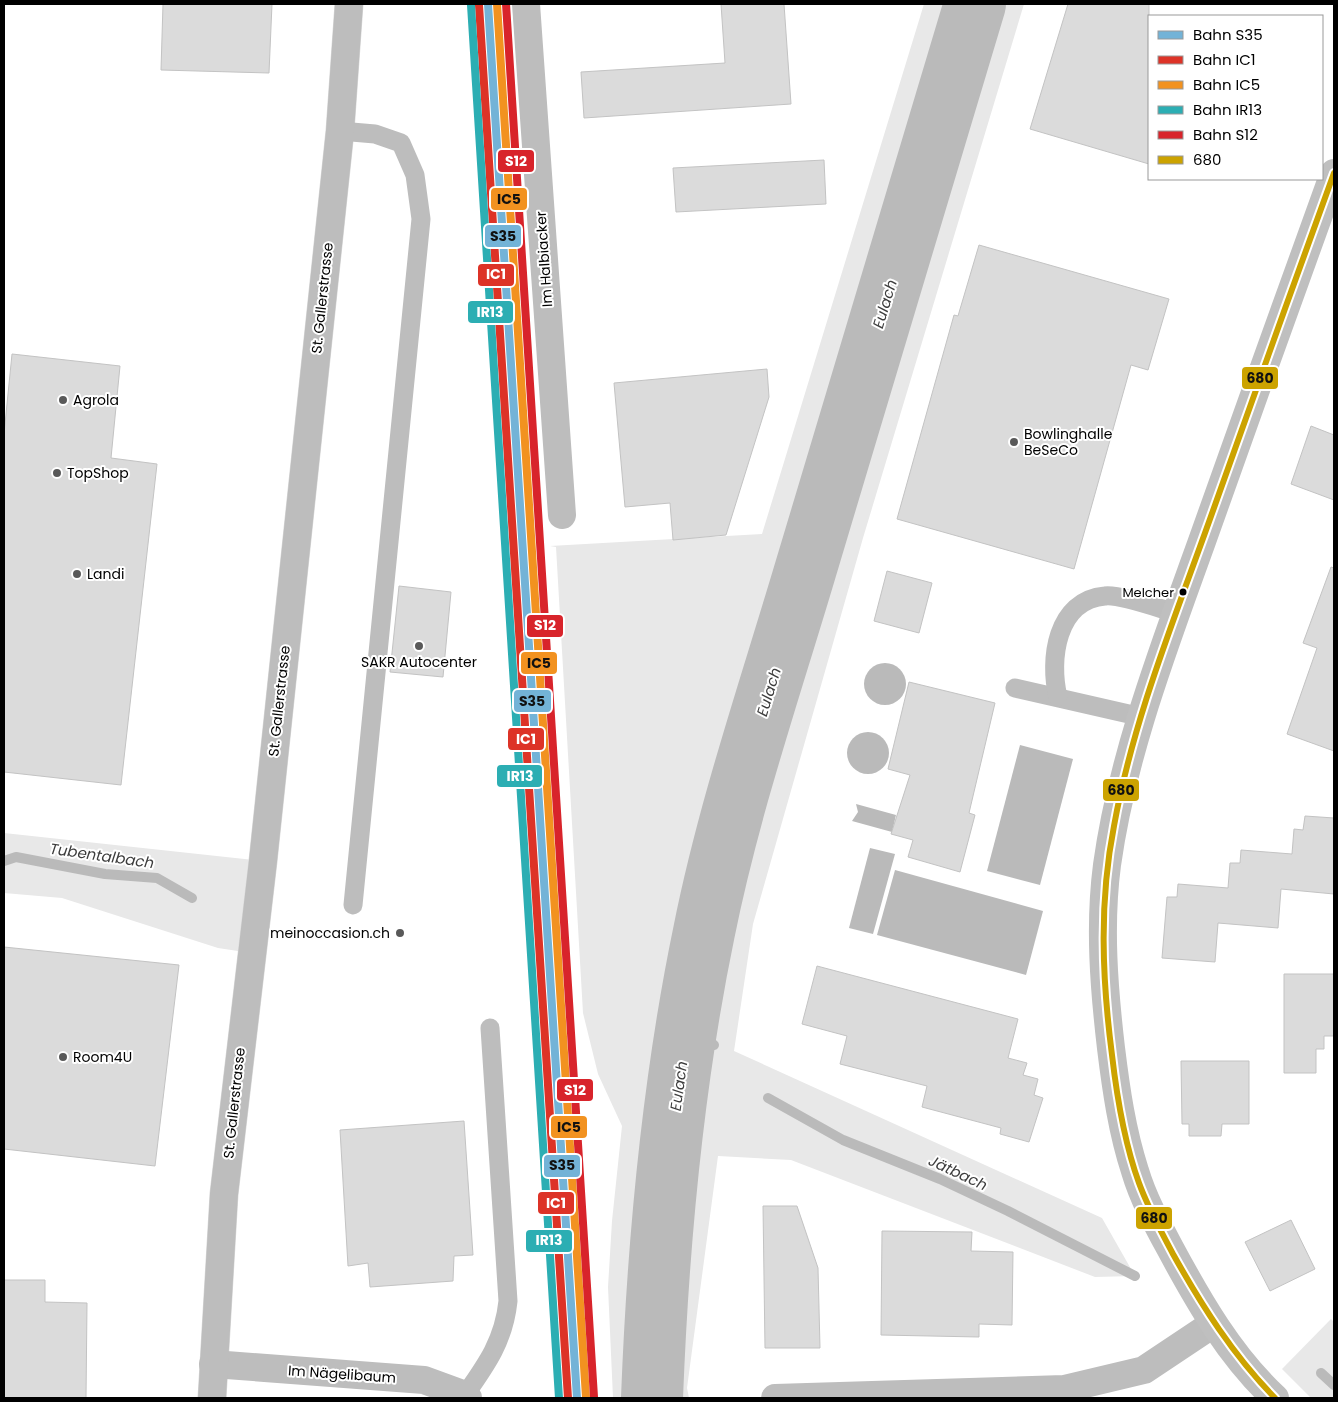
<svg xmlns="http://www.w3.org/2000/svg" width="1338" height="1402" viewBox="0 0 1338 1402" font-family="Poppins,sans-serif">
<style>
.green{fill:#e8e8e8}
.water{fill:#bababa}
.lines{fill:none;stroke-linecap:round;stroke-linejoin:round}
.stream{stroke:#bababa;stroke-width:10}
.river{stroke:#bababa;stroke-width:62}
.building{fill:#dbdbdb;stroke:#c3c3c3}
.primary-casing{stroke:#dbdbdb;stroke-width:29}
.lane{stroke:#bdbdbd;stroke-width:19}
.street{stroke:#bdbdbd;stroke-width:28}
.secondary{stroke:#bfbfbf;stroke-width:28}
.primary{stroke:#bdbdbd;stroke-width:28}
.bus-1-casing{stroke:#fff;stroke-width:10}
.bus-1{stroke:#cca300;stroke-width:6}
.rail-1-casing{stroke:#fff;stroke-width:11}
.rail-2-casing{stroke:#fff;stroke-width:11}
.rail-3-casing{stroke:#fff;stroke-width:11}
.rail-4-casing{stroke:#fff;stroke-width:11}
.rail-5-casing{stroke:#fff;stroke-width:11}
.rail-1{stroke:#73b3d7;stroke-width:8}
.rail-2{stroke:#dd3327;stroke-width:8}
.rail-3{stroke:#f29220;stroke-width:8}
.rail-4{stroke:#2caeb3;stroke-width:8}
.rail-5{stroke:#d8242b;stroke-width:8}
.poi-dot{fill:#595959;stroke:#fff;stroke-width:2}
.bus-dot{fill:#000;stroke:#fff;stroke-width:2}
.labels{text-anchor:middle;stroke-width:4;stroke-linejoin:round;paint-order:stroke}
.bus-label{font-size:13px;fill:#000;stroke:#fff;text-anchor:end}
.street-label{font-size:14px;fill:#000;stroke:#fff}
.poi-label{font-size:14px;fill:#000;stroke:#fff;text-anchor:start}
.water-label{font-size:15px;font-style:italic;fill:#3d3d3d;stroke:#fff}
.line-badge{stroke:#fff;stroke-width:2}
.badge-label{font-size:14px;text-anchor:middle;font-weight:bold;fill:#fff}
.pale-badge-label{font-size:14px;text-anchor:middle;font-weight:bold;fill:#111}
</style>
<rect width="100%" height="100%" fill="#fff"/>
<g class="green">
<polygon points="924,4 1024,4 863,538 753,924 734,1051 1102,1218 1135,1276 1095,1277 791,1160 718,1156 687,1388 689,1398 613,1398 608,1287 612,1221 622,1126 598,1074 583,1013 556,547 550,546 762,534"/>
<polygon points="4,833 263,861 251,953 218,948 62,898 4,893"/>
<polygon points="1331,1319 1334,1322 1334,1398 1311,1398 1282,1369"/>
</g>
<g class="water">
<circle cx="885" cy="684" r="21"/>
<circle cx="868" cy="753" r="21"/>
<polygon points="1020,745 1073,759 1040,885 987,871"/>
<polygon points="856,804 896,815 892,832 852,821 858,812"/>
<polygon points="870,848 895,854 873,934 849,928"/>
<polygon points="895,870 1043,911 1026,975 877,935"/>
</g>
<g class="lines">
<g class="stream">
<polyline points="4,861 16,857 105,874 157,878 192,898"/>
<polyline points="688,945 704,930"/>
<polyline points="687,1022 714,1045"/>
<polyline points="768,1098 843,1140 940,1179 1008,1211 1135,1276"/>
<polyline points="1321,1373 1334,1385"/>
</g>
<path class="river" d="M 652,1398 C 658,1242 672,1086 704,932 C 728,812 768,695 803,578 C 860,386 918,195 975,4"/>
</g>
<g class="building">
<polygon points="163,4 272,4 269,73 161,70"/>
<polygon points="721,4 784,4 791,104 584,118 581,72 725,63"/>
<polygon points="1068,4 1149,4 1149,164 1030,129"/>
<polygon points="824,160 826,204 676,212 673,168"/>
<polygon points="979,245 1169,299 1148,370 1131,365 1074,569 897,519 954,315 958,316"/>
<polygon points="12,354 120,366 111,458 157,464 121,785 4,772 4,434"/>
<polygon points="767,369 769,397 726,535 673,540 670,503 625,507 614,383"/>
<polygon points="1311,426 1334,435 1334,500 1291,484"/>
<polygon points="1331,567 1334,568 1334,751 1287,734 1317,648 1303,643"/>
<polygon points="887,571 932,583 919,633 874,621"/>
<polygon points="399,586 451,592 443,677 390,672"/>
<polygon points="909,682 995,703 969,813 975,815 960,872 908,857 913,840 891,834 910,775 888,769"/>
<polygon points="1305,816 1334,818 1334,894 1281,889 1278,928 1218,923 1215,962 1162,958 1167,897 1177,897 1178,884 1228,888 1230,863 1240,863 1241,850 1292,854 1294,829 1303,830"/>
<polygon points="4,947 179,965 155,1166 4,1149"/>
<polygon points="817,966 1018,1019 1008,1058 1027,1063 1023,1075 1038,1079 1034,1095 1043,1098 1029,1142 1000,1134 1001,1128 922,1107 927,1086 840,1064 847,1036 802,1024"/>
<polygon points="1284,974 1334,974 1334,1036 1324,1036 1324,1049 1316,1049 1316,1073 1284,1073"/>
<polygon points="1181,1061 1249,1061 1249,1124 1222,1124 1221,1136 1189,1136 1189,1124 1182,1124"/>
<polygon points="464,1121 473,1255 454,1256 453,1281 370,1287 368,1263 348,1266 340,1130"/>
<polygon points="763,1206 797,1206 818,1268 820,1348 765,1348"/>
<polygon points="1291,1220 1315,1269 1270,1291 1245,1242"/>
<polygon points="882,1231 972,1232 971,1251 1013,1252 1012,1325 979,1324 979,1337 881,1335"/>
<polygon points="4,1280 45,1280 45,1302 87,1303 86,1398 4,1398"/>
</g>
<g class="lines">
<defs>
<polyline id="primary" points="212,1398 224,1194 263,861 340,131 349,4"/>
</defs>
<use href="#primary" class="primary-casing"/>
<g class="lane">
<polyline points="340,131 375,134 401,143 415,175 421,219 353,905"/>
<polyline points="1015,688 1142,717"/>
<path d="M 1058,697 C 1049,660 1056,600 1105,596 C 1119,594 1161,609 1176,613"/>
<path d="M 465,1395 C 487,1364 504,1340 508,1301 L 490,1028"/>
</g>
<g class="street">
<polyline points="526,4 562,515"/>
<polyline points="213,1364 424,1380 465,1395 468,1398"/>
<polyline points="775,1398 1064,1389 1144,1370 1213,1324"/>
</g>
<path class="secondary" d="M 1275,1398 C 1230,1356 1199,1302 1170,1248 C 1157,1224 1143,1198 1135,1171 C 1122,1131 1116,1089 1111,1048 C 1104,988 1099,926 1107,865 C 1122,756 1164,647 1201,544 C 1245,420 1289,297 1334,173"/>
<use href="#primary" class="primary"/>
<defs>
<path id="bus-1" d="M 1275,1398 C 1233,1355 1202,1306 1173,1254 C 1161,1231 1148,1208 1139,1183 C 1124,1142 1117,1098 1112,1055 C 1102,978 1099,902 1114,826 C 1133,720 1174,620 1210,519 C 1251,404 1292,288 1334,173"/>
</defs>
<use href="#bus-1" class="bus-1-casing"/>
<use href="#bus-1" class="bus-1"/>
<defs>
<polyline id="rail-1" points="488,4 577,1398"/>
<polyline id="rail-2" points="479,5 568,1398"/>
<polyline id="rail-3" points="497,4 586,1397"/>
<polyline id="rail-4" points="471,5 559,1398"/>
<polyline id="rail-5" points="506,4 594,1397"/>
</defs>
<use href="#rail-1" class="rail-1-casing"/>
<use href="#rail-2" class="rail-2-casing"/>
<use href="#rail-3" class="rail-3-casing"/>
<use href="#rail-4" class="rail-4-casing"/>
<use href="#rail-5" class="rail-5-casing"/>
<use href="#rail-1" class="rail-1"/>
<use href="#rail-2" class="rail-2"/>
<use href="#rail-3" class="rail-3"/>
<use href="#rail-4" class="rail-4"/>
<use href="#rail-5" class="rail-5"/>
</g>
<g class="poi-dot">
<circle cx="63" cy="400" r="5"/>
<circle cx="1014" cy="442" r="5"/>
<circle cx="57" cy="473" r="5"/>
<circle cx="77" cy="574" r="5"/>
<circle cx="419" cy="646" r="5"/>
<circle cx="400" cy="933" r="5"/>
<circle cx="63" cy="1057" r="5"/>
</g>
<circle class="bus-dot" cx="1183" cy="592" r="4.5"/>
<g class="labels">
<g class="bus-label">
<text x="1174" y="597">Melcher</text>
</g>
<g class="street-label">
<text transform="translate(544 259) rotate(-94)" y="5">Im Halbiacker</text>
<text transform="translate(322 298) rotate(-84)" y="5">St. Gallerstrasse</text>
<text transform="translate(279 701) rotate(-84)" y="5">St. Gallerstrasse</text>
<text transform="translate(234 1103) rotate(-84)" y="5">St. Gallerstrasse</text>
<text transform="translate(342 1374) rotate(4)" y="5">Im Nägelibaum</text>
</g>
<g class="poi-label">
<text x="73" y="405">Agrola</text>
<text x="1024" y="439">Bowlinghalle<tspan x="1024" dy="16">BeSeCo</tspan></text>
<text x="67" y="478">TopShop</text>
<text x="87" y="579">Landi</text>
<text x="419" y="667" text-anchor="middle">SAKR Autocenter</text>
<text x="390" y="938" text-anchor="end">meinoccasion.ch</text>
<text x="73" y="1062">Room4U</text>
</g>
<g class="water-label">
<text transform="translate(885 304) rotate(-73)" y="5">Eulach</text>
<text transform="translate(769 692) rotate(-73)" y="5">Eulach</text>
<text transform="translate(102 856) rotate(8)" y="5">Tubentalbach</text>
<text transform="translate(679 1086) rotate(-82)" y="5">Eulach</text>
<text transform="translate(958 1173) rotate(25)" y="5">Jätbach</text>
</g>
</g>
<g class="line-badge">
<rect x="497" y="149" width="38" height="24" rx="5" fill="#d8242b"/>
<rect x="490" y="187" width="38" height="24" rx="5" fill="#f29220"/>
<rect x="484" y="224" width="38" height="24" rx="5" fill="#73b3d7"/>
<rect x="477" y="263" width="38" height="24" rx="5" fill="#dd3327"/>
<rect x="467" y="300" width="47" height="24" rx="5" fill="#2caeb3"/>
<rect x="1241" y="366" width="38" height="24" rx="5" fill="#cca300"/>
<rect x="526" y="614" width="38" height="24" rx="5" fill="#d8242b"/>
<rect x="520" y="651" width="38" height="24" rx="5" fill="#f29220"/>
<rect x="513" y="689" width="39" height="24" rx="5" fill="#73b3d7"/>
<rect x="507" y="727" width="38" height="24" rx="5" fill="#dd3327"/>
<rect x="496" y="764" width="47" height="24" rx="5" fill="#2caeb3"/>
<rect x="1102" y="778" width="38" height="24" rx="5" fill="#cca300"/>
<rect x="556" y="1078" width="38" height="24" rx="5" fill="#d8242b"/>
<rect x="550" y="1115" width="38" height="24" rx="5" fill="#f29220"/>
<rect x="543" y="1154" width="38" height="24" rx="5" fill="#73b3d7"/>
<rect x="537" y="1191" width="38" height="24" rx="5" fill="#dd3327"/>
<rect x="1135" y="1206" width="38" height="24" rx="5" fill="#cca300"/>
<rect x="525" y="1229" width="48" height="24" rx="5" fill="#2caeb3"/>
</g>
<g class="badge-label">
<text x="516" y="166">S12</text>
<text x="496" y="279">IC1</text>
<text x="490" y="317">IR13</text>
<text x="545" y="630">S12</text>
<text x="526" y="744">IC1</text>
<text x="520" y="781">IR13</text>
<text x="575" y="1095">S12</text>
<text x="556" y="1208">IC1</text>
<text x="549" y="1245">IR13</text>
</g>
<g class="pale-badge-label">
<text x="509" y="204">IC5</text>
<text x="503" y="241">S35</text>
<text x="1260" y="383">680</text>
<text x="539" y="668">IC5</text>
<text x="532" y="706">S35</text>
<text x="1121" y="795">680</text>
<text x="569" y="1132">IC5</text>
<text x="562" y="1170">S35</text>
<text x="1154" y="1223">680</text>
</g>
<rect width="1338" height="1402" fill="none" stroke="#000000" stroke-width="10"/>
<rect x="1148" y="15" width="175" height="165" fill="#ffffff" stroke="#999999"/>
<rect x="1158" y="31" width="25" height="8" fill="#73b3d7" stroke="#999999"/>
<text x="1193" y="40" font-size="15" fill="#000000">Bahn S35</text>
<rect x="1158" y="56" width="25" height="8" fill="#dd3327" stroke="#999999"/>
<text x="1193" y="65" font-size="15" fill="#000000">Bahn IC1</text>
<rect x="1158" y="81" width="25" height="8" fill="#f29220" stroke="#999999"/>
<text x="1193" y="90" font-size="15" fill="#000000">Bahn IC5</text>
<rect x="1158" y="106" width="25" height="8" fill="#2caeb3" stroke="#999999"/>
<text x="1193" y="115" font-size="15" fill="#000000">Bahn IR13</text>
<rect x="1158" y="131" width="25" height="8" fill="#d8242b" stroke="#999999"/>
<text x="1193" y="140" font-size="15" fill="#000000">Bahn S12</text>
<rect x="1158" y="156" width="25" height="8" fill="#cca300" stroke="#999999"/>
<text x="1193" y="165" font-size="15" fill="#000000">680</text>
</svg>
